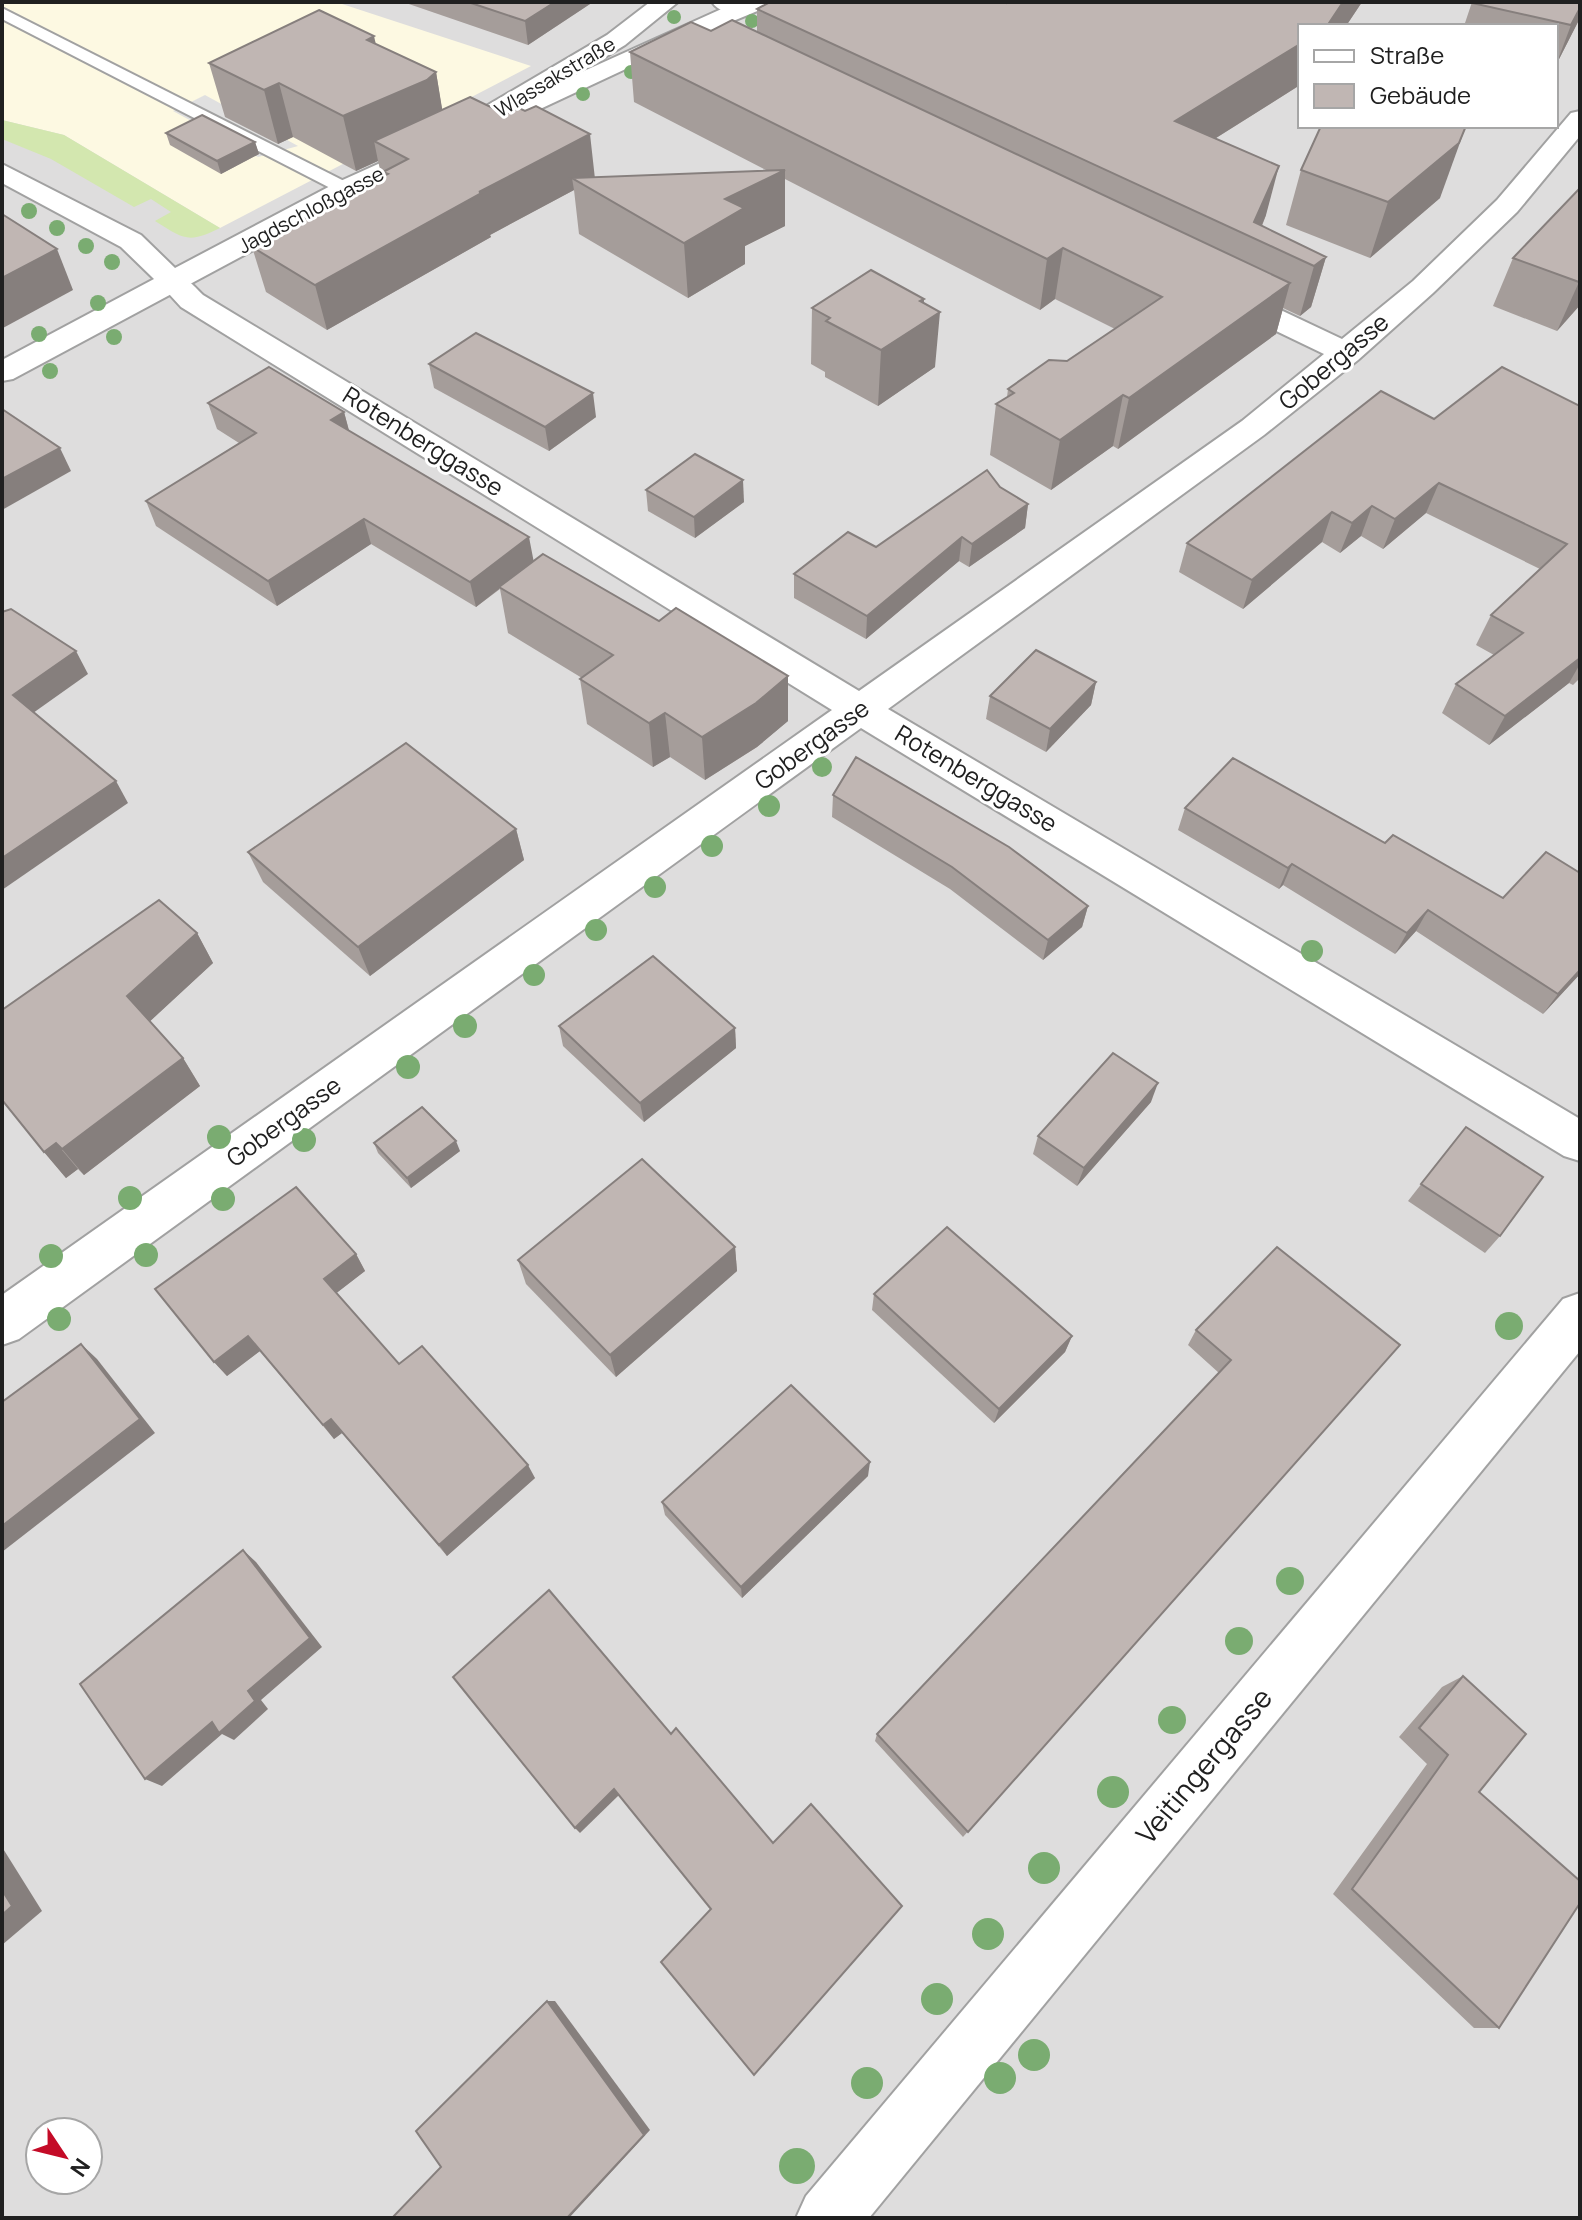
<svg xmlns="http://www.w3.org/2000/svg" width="1582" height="2220" viewBox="0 0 1582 2220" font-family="Manrope,sans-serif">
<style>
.residential{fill:#dedddd;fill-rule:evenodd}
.education{fill:#fdf9e2}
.grass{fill:#d3e7af}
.parking{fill:#e0e0e0}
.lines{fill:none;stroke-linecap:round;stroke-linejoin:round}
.service-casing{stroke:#a1a1a1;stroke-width:4}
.minor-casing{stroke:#a1a1a1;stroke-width:4}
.tertiary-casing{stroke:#a1a1a1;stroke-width:4}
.service{fill:#fff;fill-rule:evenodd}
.minor{fill:#fff;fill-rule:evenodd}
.tertiary{fill:#fff;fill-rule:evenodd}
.tree{fill:#7aac71}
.wall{fill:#a59d9a}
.shaded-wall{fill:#867f7d}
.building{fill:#c0b6b3;stroke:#867f7d;stroke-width:2}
.labels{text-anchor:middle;stroke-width:6;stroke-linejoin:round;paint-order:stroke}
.far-street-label{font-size:20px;fill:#202020;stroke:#fff}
.street-label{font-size:24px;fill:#202020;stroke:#fff}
.near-street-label{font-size:28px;fill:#202020;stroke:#fff}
</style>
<rect width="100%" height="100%" fill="#f0ebe6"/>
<path class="residential" d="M 2,2 L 1580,2 L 1578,2218 L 2,2218 ZM 1300,26 L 1556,26 L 1556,126 L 1300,126 ZM 40,2132 L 88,2132 L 88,2180 L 40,2180 Z"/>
<polygon class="education" points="2,2 336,2 531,66 220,228 64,135 2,120"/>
<path class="grass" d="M 2,120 L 64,135 L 220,228 C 188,244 184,239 155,221 L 171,212 L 151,199 L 134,207 L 51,159 L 2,139 Z"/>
<polygon class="parking" points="205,95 298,146 258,157 173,111"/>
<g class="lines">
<defs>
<polygon id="service" points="2,8 352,185 355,189 352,193 340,193 2,19"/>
<g id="minor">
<polygon points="650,2 678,2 625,45 462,144 442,144 438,138 442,132 607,35"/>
<path d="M 712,2 L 747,2 L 752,8 L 749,13 C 737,16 719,13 712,2 Z"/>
<path d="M 1580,111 L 1580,136 L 1517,212 L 1433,293 L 1358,360 L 1264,435 L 888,709 L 1580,1119 L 1580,1161 L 1564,1156 L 861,728 L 19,1339 L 2,1345 L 2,1295 L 832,710 L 181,307 L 159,283 L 164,277 C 183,272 190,282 203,295 L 859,691 L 1242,421 L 1324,354 L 1214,301 L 1210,295 L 1214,289 L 1225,286 L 1236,289 L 1342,339 L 1413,281 L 1497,200 L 1571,113 Z"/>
</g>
<g id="tertiary">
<polygon points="737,2 770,2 767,7 692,38 356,195 13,379 2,381 2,360 154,279 121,247 2,183 2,164 141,235 175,268 336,183"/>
<polygon points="1580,1293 1580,1351 869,2218 796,2218 806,2196 1563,1299"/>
</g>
</defs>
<use href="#service" class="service-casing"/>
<use href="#minor" class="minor-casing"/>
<use href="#tertiary" class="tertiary-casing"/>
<use href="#service" class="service"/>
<use href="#minor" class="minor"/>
<use href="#tertiary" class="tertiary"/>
</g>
<g class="tree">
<circle cx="674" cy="17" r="7"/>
<circle cx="752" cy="21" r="7"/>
<circle cx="631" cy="72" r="7"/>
<circle cx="583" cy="94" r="7"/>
<circle cx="29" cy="211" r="8"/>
<circle cx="57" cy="228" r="8"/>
<circle cx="86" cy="246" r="8"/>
<circle cx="112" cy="262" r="8"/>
<circle cx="98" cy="303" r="8"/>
<circle cx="39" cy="334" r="8"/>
<circle cx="114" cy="337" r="8"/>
<circle cx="50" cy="371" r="8"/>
<circle cx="822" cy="767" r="10"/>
<circle cx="769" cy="806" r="11"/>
<circle cx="712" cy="846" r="11"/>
<circle cx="655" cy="887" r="11"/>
<circle cx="596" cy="930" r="11"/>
<circle cx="1312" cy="951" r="11"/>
<circle cx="534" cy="975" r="11"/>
<circle cx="465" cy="1026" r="12"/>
<circle cx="408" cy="1067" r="12"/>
<circle cx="219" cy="1137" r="12"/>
<circle cx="304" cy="1140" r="12"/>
<circle cx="130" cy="1198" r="12"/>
<circle cx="223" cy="1199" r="12"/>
<circle cx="146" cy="1255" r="12"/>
<circle cx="51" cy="1256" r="12"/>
<circle cx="59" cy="1319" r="12"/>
<circle cx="1509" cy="1326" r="14"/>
<circle cx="1290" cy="1581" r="14"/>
<circle cx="1239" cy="1641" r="14"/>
<circle cx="1172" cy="1720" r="14"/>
<circle cx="1113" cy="1792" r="16"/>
<circle cx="1044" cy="1868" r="16"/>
<circle cx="988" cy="1934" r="16"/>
<circle cx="937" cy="1999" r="16"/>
<circle cx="1034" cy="2055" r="16"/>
<circle cx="1000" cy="2078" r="16"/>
<circle cx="867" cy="2083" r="16"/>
<circle cx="797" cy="2166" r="18"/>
</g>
<g class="wall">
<polygon points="403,2 593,2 528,45"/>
<polygon points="1007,2 1362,2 1346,26 1300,26 1300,85 1216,138 1266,215 1262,226 1326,257 1311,307 1300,316 1283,308 1276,334 1118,449 1113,446 1051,490 990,455 996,404 1007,397 1008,389 1067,361 1115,329 1055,299 1040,310 785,179 785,226 745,246 745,264 688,298 579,234 574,190 490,235 491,237 327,330 266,292 252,247 382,178 378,161 356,171 293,137 278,144 225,117 209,63 376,44 436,72 442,110 595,177 768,171 634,102 630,52 711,31 757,32 757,9 1006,3"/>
<polygon points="1472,2 1580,18 1556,65 1556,26 1464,26"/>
<polygon points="166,133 255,142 259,154 221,174 170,145"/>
<polygon points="1301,170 1440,198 1370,258 1286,225"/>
<polygon points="1580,188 1580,305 1557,331 1493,306 1513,258"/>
<polygon points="924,299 924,303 935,367 878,406 825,377 825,372 811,364 812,308"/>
<polygon points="429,364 596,417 549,451 434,388"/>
<polygon points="208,403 344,412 349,431 533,561 788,721 757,747 705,780 670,757 653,767 587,724 580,679 582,678 508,633 500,589 476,607 371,544 277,606 156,526 146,501 239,443 217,429"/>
<polygon points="1580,406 1580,678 1573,685 1569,683 1489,745 1442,713 1456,684 1494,655 1476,645 1491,615 1540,569 1426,513 1383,549 1361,536 1340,553 1322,542 1243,609 1179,572 1187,543 1434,419"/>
<polygon points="1000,487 1028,504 1025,528 969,567 959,561 866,639 794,598 794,574 876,547"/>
<polygon points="646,490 744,502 695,538 648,511"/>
<polygon points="1096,682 1091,705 1046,752 986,719 990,696"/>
<polygon points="833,795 1088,906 1082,927 1043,960 950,889 832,817"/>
<polygon points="1185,808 1385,843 1503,898 1580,974 1543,1014 1416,931 1395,954 1283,885 1279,889 1178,830"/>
<polygon points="516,829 524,860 370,976 263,882 248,852"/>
<polygon points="197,933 213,963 150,1021 183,1058 200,1086 84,1175 78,1169 66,1178 44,1152"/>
<polygon points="559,1026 735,1028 736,1048 644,1122 563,1046"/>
<polygon points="1151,1102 1077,1186 1033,1154 1038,1136"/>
<polygon points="1466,1127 1500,1236 1485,1253 1408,1201"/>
<polygon points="374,1143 460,1151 411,1188 378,1153"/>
<polygon points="735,1247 737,1271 616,1377 526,1284 518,1260"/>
<polygon points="356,1254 365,1271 336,1293 399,1364 535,1478 447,1556 342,1433 334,1439 260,1351 227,1376 214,1362"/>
<polygon points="874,1294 1072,1336 1065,1352 994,1423 872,1310"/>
<polygon points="1196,1330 1400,1345 963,1837 875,1741 877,1734 1219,1373 1188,1345"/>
<polygon points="868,1476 742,1598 665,1515 662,1502"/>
<polygon points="1463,1676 1479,1792 1499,2028 1474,2028 1333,1894 1427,1764 1399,1737 1442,1687"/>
</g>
<g class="shaded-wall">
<polygon points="555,2 593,2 528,45 525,21"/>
<polygon points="1343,2 1362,2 1346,26 1327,26"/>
<polygon points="1580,8 1580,18 1556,65 1571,25"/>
<polygon points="374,36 386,89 367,40"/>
<polygon points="1300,44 1300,85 1165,170 1175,121"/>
<polygon points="436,72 445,126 374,141 378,161 356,171 343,116"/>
<polygon points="279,83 293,137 278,144 264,90"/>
<polygon points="1466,126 1440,198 1370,258 1388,202"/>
<polygon points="590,134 595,179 572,178 574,190 490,235 491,237 327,330 315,285 479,192"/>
<polygon points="255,142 259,154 221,174 217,161"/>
<polygon points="1279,166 1266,215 1256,239 1254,222"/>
<polygon points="785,170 785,226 745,246 745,264 688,298 684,243 725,199"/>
<polygon points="1063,248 1055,299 1040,310 1047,259"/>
<polygon points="57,249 73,290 3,328 2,278"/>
<polygon points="1326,257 1311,307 1300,316 1314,266"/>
<polygon points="1580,281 1580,305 1557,331 1579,282"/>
<polygon points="1290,283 1276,334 1118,449 1129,398"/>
<polygon points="924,299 922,323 940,312 935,367 878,406 881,350 920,301"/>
<polygon points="593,393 596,417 549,451 545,427"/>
<polygon points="1123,395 1113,446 1051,490 1060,440"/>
<polygon points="344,412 351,438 331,420"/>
<polygon points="60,448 71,471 2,510 2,479"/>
<polygon points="743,480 744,502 695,538 694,517"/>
<polygon points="1439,483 1426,513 1383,549 1395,519"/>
<polygon points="1028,504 1025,528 969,567 972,544"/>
<polygon points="1372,506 1361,536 1340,553 1352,523"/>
<polygon points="1332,512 1322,542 1243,609 1252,580"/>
<polygon points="364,519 371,544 277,606 268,581"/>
<polygon points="529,537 534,563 499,587 499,589 476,607 470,582"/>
<polygon points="962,537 959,561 866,639 867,616"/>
<polygon points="76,651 88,674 26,718 13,695"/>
<polygon points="1580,658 1580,664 1569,683 1489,745 1505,716"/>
<polygon points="788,676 788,721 757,747 705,780 702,737"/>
<polygon points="1096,682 1091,705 1046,752 1050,729"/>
<polygon points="665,713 670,757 653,767 649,723"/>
<polygon points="116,781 128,803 2,890 2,858"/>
<polygon points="516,829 524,860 370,976 358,947"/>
<polygon points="1292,864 1283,885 1279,889 1288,868"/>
<polygon points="1088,906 1082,927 1043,960 1048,940"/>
<polygon points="1428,910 1416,931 1395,954 1407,933"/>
<polygon points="197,933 213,963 146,1025 127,996"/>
<polygon points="1580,970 1580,974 1543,1014 1558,994"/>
<polygon points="735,1028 736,1048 644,1122 640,1103"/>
<polygon points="183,1058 200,1086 84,1175 62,1149"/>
<polygon points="1158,1083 1151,1102 1077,1186 1084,1168"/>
<polygon points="456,1141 460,1151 411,1188 407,1178"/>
<polygon points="56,1143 78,1169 66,1178 44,1152"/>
<polygon points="735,1247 737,1271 616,1377 610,1355"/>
<polygon points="356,1254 365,1271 334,1295 324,1279"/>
<polygon points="248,1336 260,1351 227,1376 214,1362"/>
<polygon points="1072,1336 1065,1352 994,1423 999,1409"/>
<polygon points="81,1344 97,1359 155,1433 2,1552 2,1526"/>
<polygon points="331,1419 342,1433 334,1439 323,1425"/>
<polygon points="870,1462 868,1476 742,1598 741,1587"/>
<polygon points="528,1465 535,1478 447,1556 439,1545"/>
<polygon points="243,1550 256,1562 322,1647 261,1700 268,1709 234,1740 222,1734 162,1786 145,1779 248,1691"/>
<polygon points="614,1789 619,1795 580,1833 575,1828"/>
<polygon points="2,1847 42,1911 2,1945"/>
<polygon points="547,2001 555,2001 650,2130 569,2218 567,2218"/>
</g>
<g class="building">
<polygon points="468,2 555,2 525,21"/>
<polygon points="770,2 1004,2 1006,3 1007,2 1343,2 1327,26 1300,26 1300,44 1175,121 1279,166 1254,222 1326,257 1314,266 757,9"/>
<polygon points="1472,2 1580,2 1580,8 1571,25 1472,3"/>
<polygon points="319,10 374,36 367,40 436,72 427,80 343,116 279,83 264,90 209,63"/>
<polygon points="732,20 1290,283 1129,398 1123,395 1060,440 996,404 1014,393 1008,389 1049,360 1067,361 1162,297 1063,248 1047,259 630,52 691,22 711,31"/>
<polygon points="470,97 505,114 519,108 525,111 536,106 590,134 479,192 483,192 315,285 252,247 388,174 383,172 408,159 374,141"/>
<polygon points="202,115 255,142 217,161 166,133"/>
<polygon points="1321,126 1466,126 1459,143 1388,202 1301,170"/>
<polygon points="785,170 725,199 744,208 684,243 572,178"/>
<polygon points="1580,188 1580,281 1579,282 1513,258"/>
<polygon points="2,214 57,249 2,278"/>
<polygon points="871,270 924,299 920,301 940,312 881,350 826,321 830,318 812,308"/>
<polygon points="476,333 593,393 545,427 429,364"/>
<polygon points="269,367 344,412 331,420 529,537 470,582 364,519 268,581 146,501 256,433 208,403"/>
<polygon points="1502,367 1580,406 1580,658 1505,716 1456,684 1523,633 1491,615 1567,544 1439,483 1395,519 1372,506 1352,523 1332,512 1252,580 1187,543 1381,391 1434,419"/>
<polygon points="2,409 60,448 2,479"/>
<polygon points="695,454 743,480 694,517 646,490"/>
<polygon points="987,470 1000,487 1028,504 972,544 962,537 867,616 794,574 848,532 876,547"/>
<polygon points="543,554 659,621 676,608 788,676 756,703 702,737 665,713 649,723 580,679 613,655 499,587"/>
<polygon points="11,609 76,651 13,695 116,781 2,858 2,612"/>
<polygon points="1036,650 1096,682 1050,729 990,696"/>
<polygon points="406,743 516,829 358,947 248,852"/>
<polygon points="856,757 1009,847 1088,906 1048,940 952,867 833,795"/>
<polygon points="1233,758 1385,843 1393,835 1503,898 1546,852 1580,873 1580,970 1558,994 1428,910 1407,933 1292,864 1288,868 1185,808"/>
<polygon points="159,900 197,933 127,996 183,1058 62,1149 56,1143 44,1152 2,1100 2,1010"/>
<polygon points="653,956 735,1028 640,1103 559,1026"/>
<polygon points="1113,1053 1158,1083 1084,1168 1038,1136"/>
<polygon points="422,1107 456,1141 407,1178 374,1143"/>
<polygon points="1466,1127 1543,1177 1500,1236 1421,1184"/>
<polygon points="642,1159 735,1247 610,1355 518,1260"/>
<polygon points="296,1187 356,1254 324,1279 399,1364 422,1346 528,1465 439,1545 331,1419 323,1425 248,1336 214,1362 155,1289"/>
<polygon points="947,1227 1072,1336 999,1409 874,1294"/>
<polygon points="1277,1247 1400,1345 968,1832 877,1734 1231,1360 1196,1330"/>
<polygon points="81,1344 140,1419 2,1526 2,1402"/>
<polygon points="791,1385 870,1462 741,1587 662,1502"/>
<polygon points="243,1550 310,1638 248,1691 255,1701 219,1733 212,1722 145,1779 80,1684"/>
<polygon points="549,1590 671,1734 676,1728 773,1843 811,1804 902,1906 754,2075 661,1962 711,1909 614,1789 575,1828 453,1677"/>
<polygon points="1463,1676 1526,1734 1479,1792 1580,1881 1580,1903 1499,2028 1352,1889 1448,1755 1419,1728"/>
<polygon points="2,1890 12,1906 2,1915"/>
<polygon points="547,2001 644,2135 567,2218 392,2218 441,2167 416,2131"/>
</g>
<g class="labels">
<g class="far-street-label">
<text transform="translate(555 77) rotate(-31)" y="7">Wlassakstraße</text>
<text transform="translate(311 210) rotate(-28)" y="7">Jagdschloßgasse</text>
</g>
<g class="street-label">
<text transform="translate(1334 362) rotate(-40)" y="8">Gobergasse</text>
<text transform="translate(423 442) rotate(32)" y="8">Rotenberggasse</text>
<text transform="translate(812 745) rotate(-36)" y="8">Gobergasse</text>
<text transform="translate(976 779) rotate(31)" y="8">Rotenberggasse</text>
<text transform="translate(284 1122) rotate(-36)" y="8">Gobergasse</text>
</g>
<g class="near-street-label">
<text transform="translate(1204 1766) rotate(-50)" y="10">Veitingergasse</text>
</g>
</g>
<rect width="1582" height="2220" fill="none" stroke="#202020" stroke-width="8"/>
<rect x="1298" y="24" width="260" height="104" fill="#ffffff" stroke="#a6a6a6" stroke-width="2"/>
<rect x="1314" y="50" width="40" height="12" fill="#ffffff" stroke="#a6a6a6" stroke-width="2"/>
<text x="1370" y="64" font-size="24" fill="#202020">Straße</text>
<rect x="1314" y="84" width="40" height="24" fill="#c0b6b3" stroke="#a6a6a6" stroke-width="2"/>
<text x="1370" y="104" font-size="24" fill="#202020">Gebäude</text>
<g transform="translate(64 2156) rotate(125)"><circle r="38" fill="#ffffff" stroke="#a6a6a6" stroke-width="2"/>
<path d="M0-6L14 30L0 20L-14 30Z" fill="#c40b27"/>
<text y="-12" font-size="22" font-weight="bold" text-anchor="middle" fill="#202020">N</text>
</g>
</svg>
